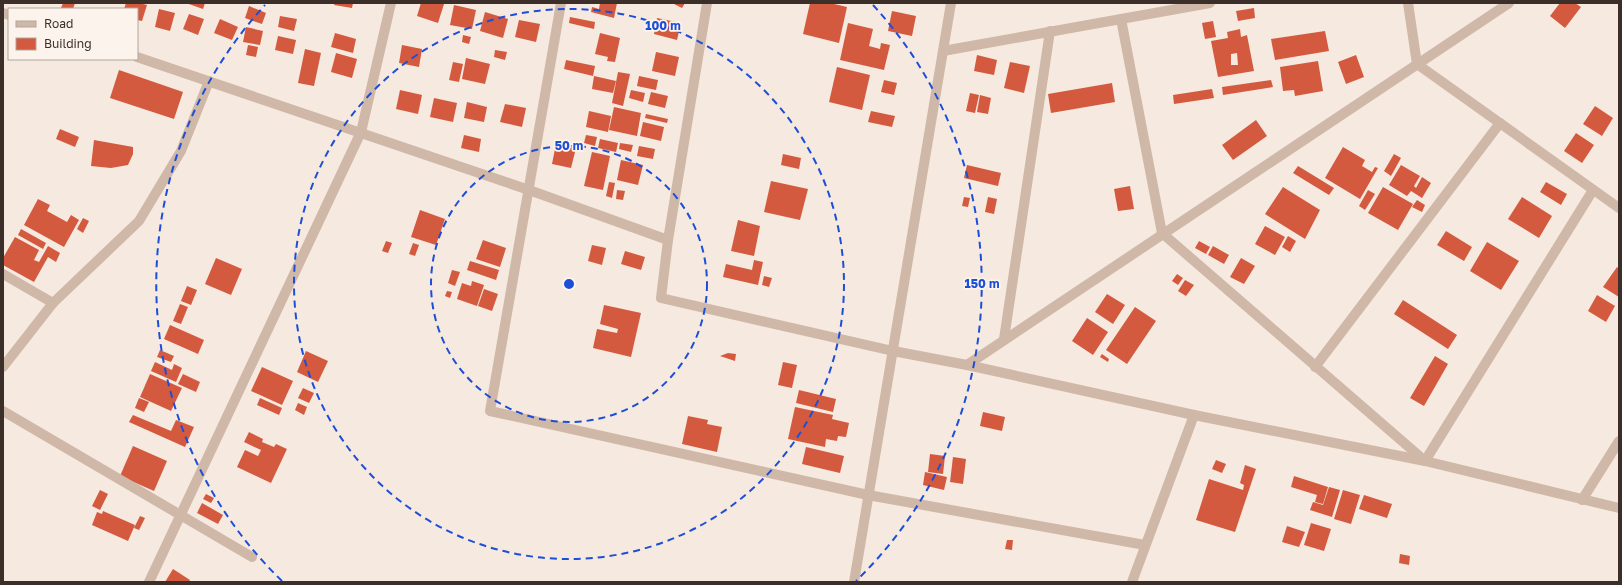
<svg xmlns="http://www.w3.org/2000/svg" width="1622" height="585" viewBox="0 0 1622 585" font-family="'Golos Text',sans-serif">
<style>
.building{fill:#d35a3f;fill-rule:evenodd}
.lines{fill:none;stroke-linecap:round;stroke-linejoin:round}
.minor{stroke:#d0b8a8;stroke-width:10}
.ring{fill:none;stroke:#1d4ed8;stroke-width:2;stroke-dasharray:7 5}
.centre{fill:#1d4ed8;stroke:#fcf4ec;stroke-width:2}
.ring-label{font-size:12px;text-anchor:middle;font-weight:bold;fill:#1d4ed8;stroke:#fcf4ec;stroke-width:3.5;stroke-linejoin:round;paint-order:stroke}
</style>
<rect width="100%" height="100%" fill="#f6e9df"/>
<g class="building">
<polygon points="63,3 75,3 73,9 63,9 61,8"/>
<polygon points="126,3 139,3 147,5 142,21 137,20 137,9 124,9"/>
<polygon points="186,3 205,3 203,9"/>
<polygon points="335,3 353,3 352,8 334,5"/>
<polygon points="421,3 444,4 438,23 417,16"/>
<polygon points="600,3 617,3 614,18 591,12 592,7 599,9"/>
<polygon points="672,3 685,3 682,8"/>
<polygon points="810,3 830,3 847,7 839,43 803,34"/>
<polygon points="1560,3 1575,3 1581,7 1565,28 1550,16"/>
<polygon points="454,5 476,10 472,29 450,25"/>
<polygon points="249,6 266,13 262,24 245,18"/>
<polygon points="1254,8 1255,18 1238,21 1236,11"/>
<polygon points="159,9 175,13 170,31 155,27"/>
<polygon points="892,11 916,16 912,36 888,31"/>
<polygon points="485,12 508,19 503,38 480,31"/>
<polygon points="189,14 204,19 198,35 183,29"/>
<polygon points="280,16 297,19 294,31 278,27"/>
<polygon points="570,17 595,22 594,29 569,23"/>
<polygon points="657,18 681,23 677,40 654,34"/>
<polygon points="220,19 238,27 232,40 214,33"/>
<polygon points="519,20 540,24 536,42 515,37"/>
<polygon points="1213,21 1216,37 1205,39 1202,23"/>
<polygon points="848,23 873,29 869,46 880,49 881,43 890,45 884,70 840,60"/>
<polygon points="246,27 263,31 260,45 243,42"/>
<path d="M 1240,29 L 1241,37 L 1247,35 L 1254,71 L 1218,77 L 1211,41 L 1228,38 L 1227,32 ZM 1237,53 L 1238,65 L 1231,65 L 1231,54 Z"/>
<polygon points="1325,31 1329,51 1275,60 1271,39"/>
<polygon points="335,33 356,39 353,53 331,47"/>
<polygon points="600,33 620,38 615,62 607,61 608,57 595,54"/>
<polygon points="463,35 471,37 469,44 462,42"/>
<polygon points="278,36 296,40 293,54 275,50"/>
<polygon points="248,45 258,47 256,57 246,55"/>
<polygon points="402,45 422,49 419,67 399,63"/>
<polygon points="305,49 321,53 314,86 298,83"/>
<polygon points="495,50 507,52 505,60 494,57"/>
<polygon points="656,52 679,57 675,76 652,71"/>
<polygon points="336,53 357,59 352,78 331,72"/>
<polygon points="977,55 997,60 994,75 974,71"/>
<polygon points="1356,55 1364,77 1346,84 1338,62"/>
<polygon points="466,58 490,64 485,84 462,79"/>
<polygon points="566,60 595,66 593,76 564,69"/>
<polygon points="1318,61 1323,91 1295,96 1294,90 1283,91 1280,67"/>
<polygon points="453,62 463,64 459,82 449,80"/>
<polygon points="1010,62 1030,66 1024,93 1004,88"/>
<polygon points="837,67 870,75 862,110 829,102"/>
<polygon points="119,70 183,92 174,119 110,98"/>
<polygon points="618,72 630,74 623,106 612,103"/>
<polygon points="594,76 616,81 613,93 592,89"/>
<polygon points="639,76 658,80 656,90 637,86"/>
<polygon points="884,80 897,83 894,95 881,92"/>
<polygon points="1271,80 1273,87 1223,95 1222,87"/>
<polygon points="1112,83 1115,102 1051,113 1048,94"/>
<polygon points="1212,89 1214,98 1174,104 1173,95"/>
<polygon points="400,90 422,95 418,114 396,109"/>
<polygon points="631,90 645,93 643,102 629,98"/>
<polygon points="651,92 668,96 665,108 648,104"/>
<polygon points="970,93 979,95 975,113 966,111"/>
<polygon points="980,95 991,98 988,114 977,112"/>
<polygon points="434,98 457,103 453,122 430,117"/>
<polygon points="467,102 487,107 484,122 464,118"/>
<polygon points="505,104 526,108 522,127 500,122"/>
<polygon points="1595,106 1613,118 1602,136 1583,124"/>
<polygon points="614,107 641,113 637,136 609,130"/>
<polygon points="589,111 611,116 608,132 586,127"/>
<polygon points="871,111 895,116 892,127 868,122"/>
<polygon points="646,114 668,119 667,123 645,118"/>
<polygon points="1256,120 1267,136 1233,160 1222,145"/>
<polygon points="643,122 664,127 661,141 640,136"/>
<polygon points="60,129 79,137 75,147 56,139"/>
<polygon points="1576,133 1594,145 1582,163 1564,151"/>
<polygon points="464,135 481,139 479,152 461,148"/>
<polygon points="586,135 597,137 595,146 584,143"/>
<polygon points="600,139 618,143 616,152 598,148"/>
<polygon points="94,140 133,147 133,154 128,165 111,168 91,166"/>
<polygon points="620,143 633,145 631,152 619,149"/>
<polygon points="556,144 576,148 571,168 552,164"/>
<polygon points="639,146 655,149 653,159 637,156"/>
<polygon points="1343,147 1365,160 1362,166 1372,172 1375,167 1378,168 1360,199 1325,178"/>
<polygon points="592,152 610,156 603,190 584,186"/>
<polygon points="783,154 801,158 799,169 781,165"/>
<polygon points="1394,154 1401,158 1391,176 1384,171"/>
<polygon points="621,160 643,165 638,185 617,180"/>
<polygon points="967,165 1001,173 998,186 964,178"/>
<polygon points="1401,165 1420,176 1414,186 1416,188 1422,177 1431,183 1422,198 1411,191 1407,196 1389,185"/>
<polygon points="1298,166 1334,188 1329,195 1293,173"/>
<polygon points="771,181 808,189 800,220 764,212"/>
<polygon points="609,182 615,183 612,198 606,196"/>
<polygon points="1546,182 1567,194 1561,205 1540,192"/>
<polygon points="1130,186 1134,209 1118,211 1114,189"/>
<polygon points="1283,187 1320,210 1305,239 1265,214"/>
<polygon points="1383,187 1413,204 1398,230 1368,213"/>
<polygon points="617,190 625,191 623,200 616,199"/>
<polygon points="1368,190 1375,194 1365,210 1359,206"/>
<polygon points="964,197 970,198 968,207 962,206"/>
<polygon points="988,197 997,199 994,214 985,212"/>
<polygon points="1522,197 1552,216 1539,238 1508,219"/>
<polygon points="38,199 50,205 47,211 67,222 71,215 79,220 64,247 24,225"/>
<polygon points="1417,200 1425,205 1422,212 1412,207"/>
<polygon points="420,210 445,219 436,245 411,237"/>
<polygon points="83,218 89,221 83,233 77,229"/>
<polygon points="738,220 760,226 754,256 731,251"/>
<polygon points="1265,226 1285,237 1275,255 1255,244"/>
<polygon points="21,229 46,243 43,249 18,235"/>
<polygon points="1446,231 1472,247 1464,261 1437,245"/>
<polygon points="1288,236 1296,241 1290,252 1282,247"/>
<polygon points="15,237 39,250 34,260 39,262 48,246 60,253 56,262 48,257 34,282 3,265 3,258"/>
<polygon points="483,240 506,248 500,267 476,259"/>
<polygon points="386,241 392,243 388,253 382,251"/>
<polygon points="1199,241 1210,247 1206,254 1195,248"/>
<polygon points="1487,242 1519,261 1501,290 1470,271"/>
<polygon points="413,243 419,245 415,256 409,254"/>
<polygon points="592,245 606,248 602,265 588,261"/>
<polygon points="1213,246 1229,255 1224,264 1208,255"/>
<polygon points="625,251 645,257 641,270 621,264"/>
<polygon points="216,258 242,269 231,295 205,284"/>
<polygon points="1241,258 1255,266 1244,284 1230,277"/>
<polygon points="754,260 763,262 758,285 723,277 726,264 752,270"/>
<polygon points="470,261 499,270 496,280 467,270"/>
<polygon points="1617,267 1619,269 1619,297 1603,287"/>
<polygon points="452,270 460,272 455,286 448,283"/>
<polygon points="1177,274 1183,278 1178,285 1172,281"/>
<polygon points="764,276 772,278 769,287 762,285"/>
<polygon points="1185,280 1194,285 1186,296 1178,291"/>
<polygon points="472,281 484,285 477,306 457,299 462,283 471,286"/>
<polygon points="187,286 197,290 191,305 181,301"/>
<polygon points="484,289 498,294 492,311 478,306"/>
<polygon points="447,291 452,292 450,298 445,296"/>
<polygon points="1107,294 1125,305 1113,324 1095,312"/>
<polygon points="1597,295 1615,306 1606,322 1588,311"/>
<polygon points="1403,300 1457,335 1448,349 1394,314"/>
<polygon points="180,304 188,307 181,324 173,321"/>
<polygon points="604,305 641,313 631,357 593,348 597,329 617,333 618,329 600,324"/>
<polygon points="1135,307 1156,321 1127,364 1106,350"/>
<polygon points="1087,318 1108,332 1093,355 1072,341"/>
<polygon points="170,325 204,340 198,354 164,339"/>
<polygon points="160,350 174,356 171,362 157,357"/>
<polygon points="306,351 328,361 318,382 297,372"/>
<polygon points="728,353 736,354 735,361 720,356"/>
<polygon points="1102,354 1109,359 1108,362 1100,357"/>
<polygon points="1435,356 1448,364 1424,406 1410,398"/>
<polygon points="155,362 172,370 174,364 182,368 176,382 151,371"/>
<polygon points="783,362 797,365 792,388 778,385"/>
<polygon points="262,367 293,381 282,405 251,391"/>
<polygon points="150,374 182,388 171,411 140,397"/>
<polygon points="183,374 200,382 196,392 178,384"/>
<polygon points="303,388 314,393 309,403 298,398"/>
<polygon points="799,390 836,399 833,412 796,403"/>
<polygon points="139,398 149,402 144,412 135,408"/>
<polygon points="260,398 282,408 279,415 257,405"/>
<polygon points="298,403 307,407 304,415 295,410"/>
<polygon points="795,407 833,415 832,419 849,423 846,437 838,436 837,441 826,439 825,447 788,439"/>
<polygon points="983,412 1005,417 1002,431 980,426"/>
<polygon points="133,415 171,431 176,420 194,427 185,447 129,422"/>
<polygon points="688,416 708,420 707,424 722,427 717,452 682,444"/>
<polygon points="249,432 263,439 262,442 274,447 276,444 287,449 271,483 237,467 245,450 258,456 261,450 244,442"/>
<polygon points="133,446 167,461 154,491 120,476"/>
<polygon points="806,447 844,456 840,473 802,464"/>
<polygon points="930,454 945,456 943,474 928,472"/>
<polygon points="953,457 966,459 963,484 950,482"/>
<polygon points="1216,460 1226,464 1222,473 1212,469"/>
<polygon points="1245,465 1256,469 1235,532 1196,520 1209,479 1243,490 1244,485 1240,483"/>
<polygon points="925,472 947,477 944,490 923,485"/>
<polygon points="1294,476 1328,487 1323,504 1315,502 1317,495 1291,487"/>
<polygon points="1329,487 1340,490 1332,517 1310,510 1313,502 1323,505"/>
<polygon points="100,490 108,494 100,510 92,506"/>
<polygon points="1343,490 1360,495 1351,524 1334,519"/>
<polygon points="206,494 214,498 211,503 203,499"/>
<polygon points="1364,495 1392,504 1387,518 1359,509"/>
<polygon points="202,503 223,515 218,524 197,513"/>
<polygon points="103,511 135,525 128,541 92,525 97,512 102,514"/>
<polygon points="140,516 145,518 139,530 134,528"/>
<polygon points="1311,523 1331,529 1324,551 1304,545"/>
<polygon points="1287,526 1305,532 1299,547 1282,542"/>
<polygon points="1007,540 1013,540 1012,550 1005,549"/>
<polygon points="1400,554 1410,556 1409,565 1399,563"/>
<polygon points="173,569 190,580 189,582 165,582"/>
</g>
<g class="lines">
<g class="minor">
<polyline points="561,3 490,411 868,495 1145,545"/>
<polyline points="707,3 668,240 661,298 893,351 967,365 1194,415 1425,461 1619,508"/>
<polyline points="1408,3 1417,64 1619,208"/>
<polyline points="3,13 9,15"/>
<polyline points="1121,19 1162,233 1425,461 1593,190"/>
<polyline points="943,51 1210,3"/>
<polyline points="137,57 529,190 668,240"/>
<polyline points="3,274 53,303"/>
<polyline points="1004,339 1050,31"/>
<polyline points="967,365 1509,3"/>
<polyline points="3,367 53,303 139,221 181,151 209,81"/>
<polyline points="1315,367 1500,123"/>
<polyline points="3,411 252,557"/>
<polyline points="1582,500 1619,441"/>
<polyline points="149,582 361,132 391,3"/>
<polyline points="854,582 951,3"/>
<polyline points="1132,582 1194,415"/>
</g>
</g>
<g class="ring">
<circle cx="569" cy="284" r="138"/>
<circle cx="569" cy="284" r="275"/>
<path d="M282 581A413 413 0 0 1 265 5M873 5A413 413 0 0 1 856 581"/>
</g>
<circle cx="569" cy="284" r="6" class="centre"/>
<g class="ring-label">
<text x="663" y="30">100 m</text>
<text x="569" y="150">50 m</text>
<text x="982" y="288">150 m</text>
</g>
<rect width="1622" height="585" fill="none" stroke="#3c2e29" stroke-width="8"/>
<rect x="8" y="8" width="130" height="52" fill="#fcf4ec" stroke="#afa59e"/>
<rect x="16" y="21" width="20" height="6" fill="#d0b8a8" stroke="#afa59e"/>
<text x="44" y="28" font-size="12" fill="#3c2e29">Road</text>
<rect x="16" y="38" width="20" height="12" fill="#d35a3f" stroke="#afa59e"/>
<text x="44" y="48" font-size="12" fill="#3c2e29">Building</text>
</svg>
